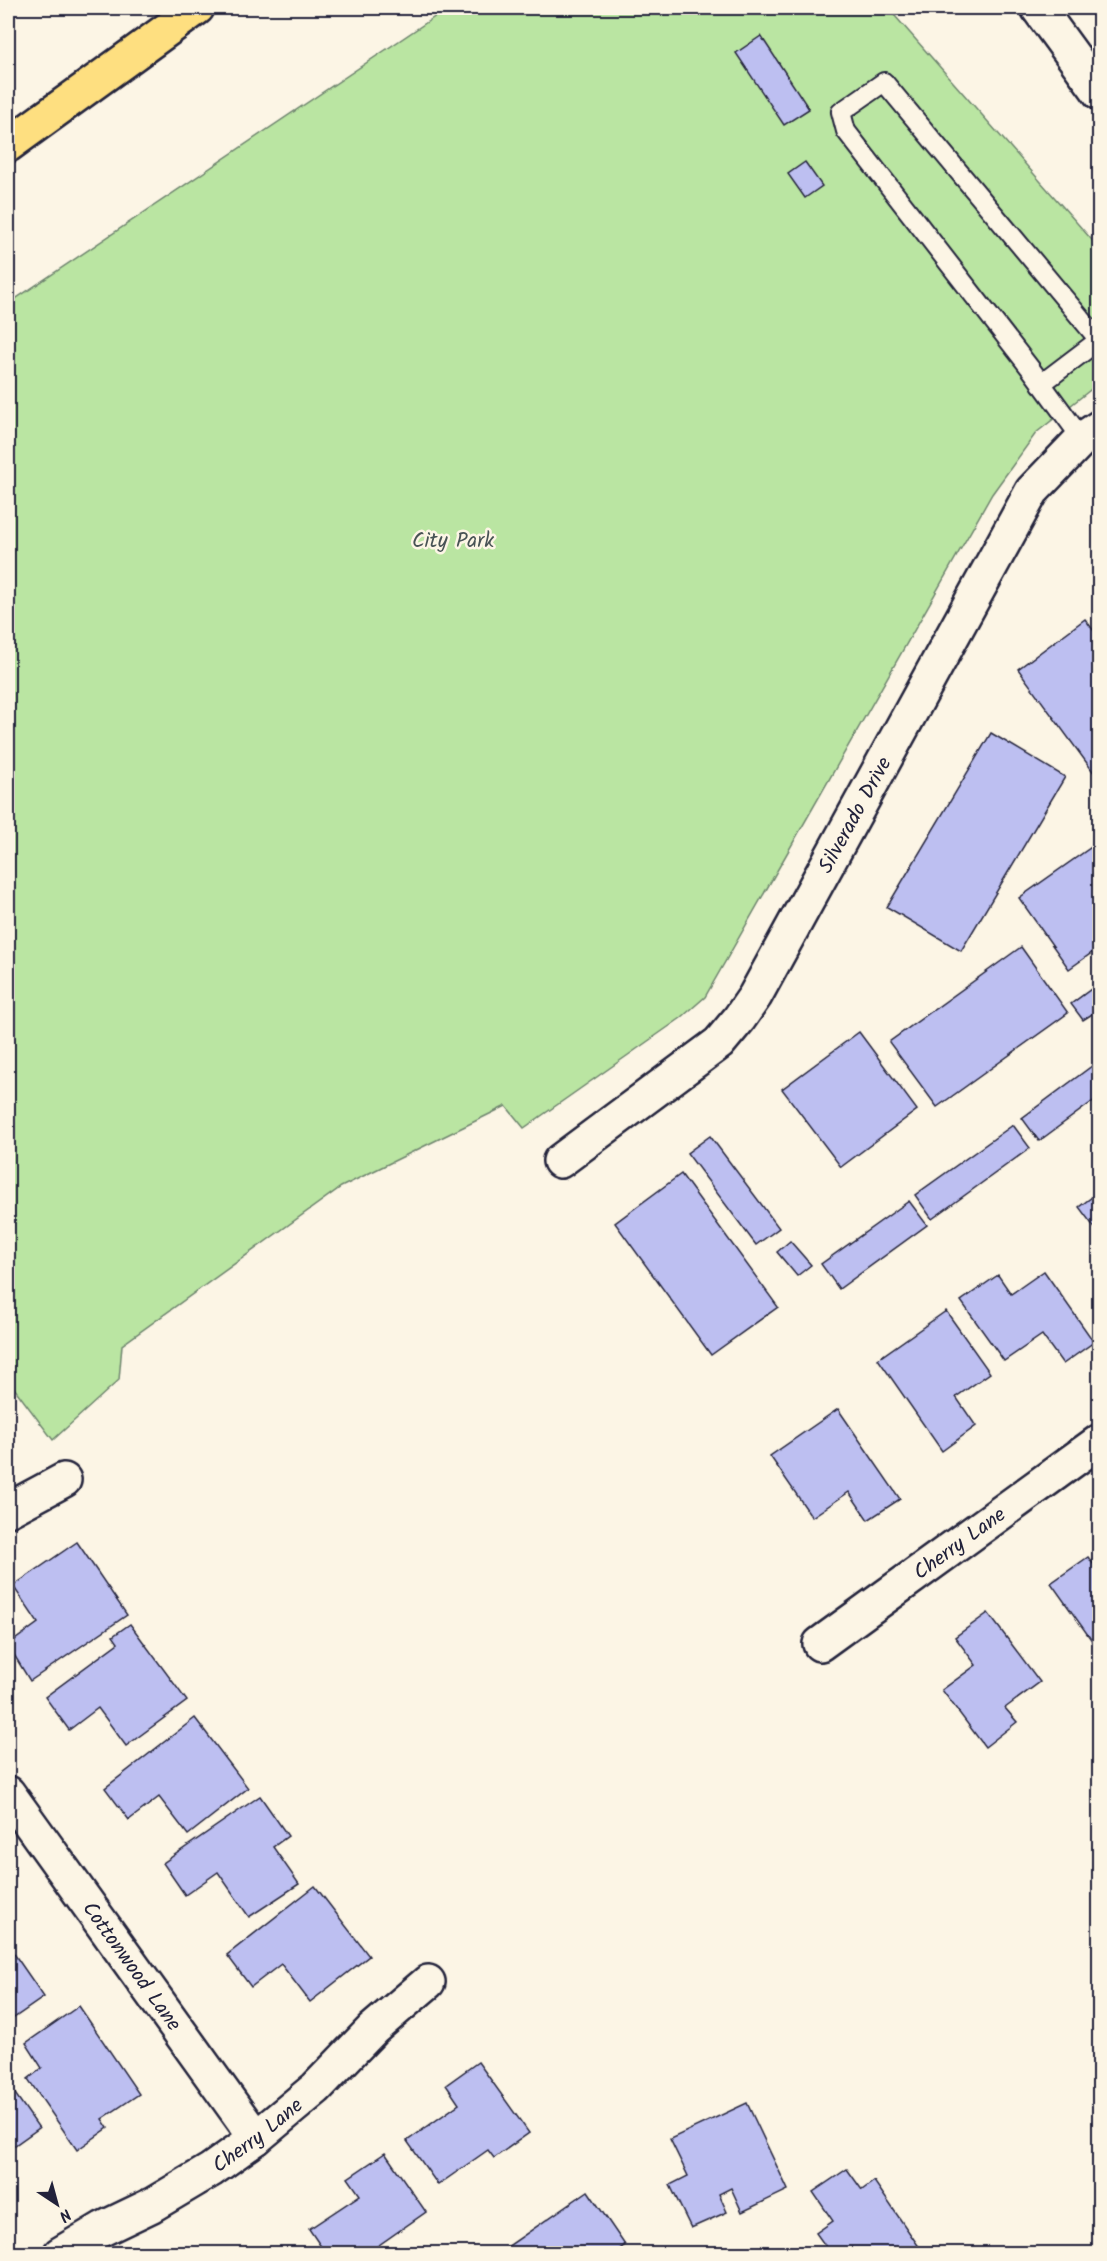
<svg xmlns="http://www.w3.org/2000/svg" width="1107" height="2261" viewBox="0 0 1107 2261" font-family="Kalam,sans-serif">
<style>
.green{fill:#bae5a2;stroke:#6e846e;stroke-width:1.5}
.building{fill:#bdbff1;stroke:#22223b;stroke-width:1.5}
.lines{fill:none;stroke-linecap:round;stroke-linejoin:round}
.service-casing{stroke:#22223b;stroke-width:22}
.minor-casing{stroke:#22223b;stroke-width:38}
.secondary-casing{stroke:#22223b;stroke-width:38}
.motorway-casing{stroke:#22223b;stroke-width:38}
.service{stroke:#fcf5e5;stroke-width:18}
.minor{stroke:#fcf5e5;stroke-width:33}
.secondary{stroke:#fcf5e5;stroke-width:33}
.motorway{stroke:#fedf80;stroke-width:33}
.labels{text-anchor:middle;stroke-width:5;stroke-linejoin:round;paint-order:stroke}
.park-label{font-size:21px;fill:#485355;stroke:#fcf5e5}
.street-label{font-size:21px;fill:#22223b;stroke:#fcf5e5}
</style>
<rect width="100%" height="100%" fill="#fcf5e5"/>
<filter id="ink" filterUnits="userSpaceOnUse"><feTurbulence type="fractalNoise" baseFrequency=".0167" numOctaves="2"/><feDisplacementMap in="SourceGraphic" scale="12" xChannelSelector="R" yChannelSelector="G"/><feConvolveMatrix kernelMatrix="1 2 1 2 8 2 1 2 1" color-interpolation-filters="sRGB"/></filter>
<g filter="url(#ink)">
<polygon class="green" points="448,8 888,8 1099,248 1099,383 1036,433 992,494 705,997 681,1018 524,1128 506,1106 341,1187 122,1345 119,1380 53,1440 8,1380 8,304"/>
<g class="building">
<polygon points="761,36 809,109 784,125 736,53"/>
<polygon points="805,162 822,186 805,198 788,174"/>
<polygon points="1085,619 1100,639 1100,781 1018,669"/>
<polygon points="991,733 1065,777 961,951 887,907"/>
<polygon points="1100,841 1100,947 1069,969 1019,898"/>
<polygon points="1021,947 1068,1013 937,1107 889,1042"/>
<polygon points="1098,984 1100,1009 1083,1020 1071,1004"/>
<polygon points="859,1032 917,1110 841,1167 782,1089"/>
<polygon points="1100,1060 1100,1096 1039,1141 1022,1118"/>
<polygon points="1013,1125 1030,1148 932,1219 915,1195"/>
<polygon points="710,1136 779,1228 756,1245 687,1153"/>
<polygon points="681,1174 778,1307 711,1355 615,1223"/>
<polygon points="1100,1191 1100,1235 1079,1207"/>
<polygon points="909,1201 927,1225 839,1289 821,1264"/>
<polygon points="790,1241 811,1265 797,1276 777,1252"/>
<polygon points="1044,1271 1094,1342 1063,1364 1042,1335 1004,1361 961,1301 998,1275 1011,1294"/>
<polygon points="946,1311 990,1373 956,1397 976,1426 942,1451 878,1359"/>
<polygon points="838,1409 900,1499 868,1520 849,1492 812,1517 770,1456"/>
<polygon points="77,1542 127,1615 30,1681 8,1645 38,1623 13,1586"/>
<polygon points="1088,1557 1100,1573 1100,1652 1051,1583"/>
<polygon points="988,1613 1040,1682 1005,1708 1017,1722 985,1747 942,1690 976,1665 955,1637"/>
<polygon points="130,1624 187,1701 126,1746 98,1708 69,1730 45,1697 118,1643 113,1636"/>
<polygon points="195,1718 248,1788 188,1835 159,1797 129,1820 105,1788"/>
<polygon points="260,1796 288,1836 273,1847 299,1884 249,1917 218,1872 185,1895 163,1863"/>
<polygon points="315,1886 369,1956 310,2002 281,1964 251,1987 227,1955"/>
<polygon points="8,1945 44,1997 8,2022"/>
<polygon points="79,2006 139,2094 102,2119 108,2128 77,2150 28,2079 42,2068 26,2043"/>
<polygon points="478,2062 529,2133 494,2158 488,2150 438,2185 407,2141 459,2104 446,2085"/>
<polygon points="11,2088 39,2128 8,2150 8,2090"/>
<polygon points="747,2103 788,2190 742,2212 731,2188 719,2194 727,2212 691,2228 670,2185 688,2176 670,2139"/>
<polygon points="385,2153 426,2212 366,2254 326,2254 309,2229 360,2195 348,2178"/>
<polygon points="847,2169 862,2190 874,2181 924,2254 831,2254 816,2233 833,2221 813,2192"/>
<polygon points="588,2191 625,2245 613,2254 497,2254"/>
</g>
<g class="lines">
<defs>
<polyline id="service" points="1041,384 1099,340 884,82 841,112 846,131 1030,368 1082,439"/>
<g id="minor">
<path id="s1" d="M 560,1161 L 719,1043 L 739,1019 L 755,996 L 1032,491 L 1082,439 L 1100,427"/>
<polyline points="8,1510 64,1480"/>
<path id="s2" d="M 820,1644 L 1100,1441"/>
<path id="s3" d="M 8,1793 L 256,2138"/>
<path id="s4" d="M 60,2254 L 102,2229 L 152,2205 L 211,2170 L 256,2138 L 316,2088 L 373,2029 L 428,1982"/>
</g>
<polyline id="secondary" points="1038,8 1100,93"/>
<polyline id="motorway" points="8,145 197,8"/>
</defs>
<use href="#service" class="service-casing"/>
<use href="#minor" class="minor-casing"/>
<use href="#secondary" class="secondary-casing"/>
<use href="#motorway" class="motorway-casing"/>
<use href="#service" class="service"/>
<use href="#minor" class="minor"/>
<use href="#secondary" class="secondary"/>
<use href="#motorway" class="motorway"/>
</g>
</g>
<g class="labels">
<g class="park-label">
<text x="453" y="547">City Park</text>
</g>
<g class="street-label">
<text dy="7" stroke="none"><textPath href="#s1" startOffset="464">Silverado Drive</textPath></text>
<text dy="7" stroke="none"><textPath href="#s2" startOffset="172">Cherry Lane</textPath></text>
<text dy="7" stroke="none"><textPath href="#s3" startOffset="213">Cottonwood Lane</textPath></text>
<text dy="7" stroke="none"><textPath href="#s4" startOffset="231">Cherry Lane</textPath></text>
</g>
</g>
<rect width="1107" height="2261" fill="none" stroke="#fcf5e5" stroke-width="30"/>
<rect x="15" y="15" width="1077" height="2231" fill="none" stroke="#22223b" stroke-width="2" filter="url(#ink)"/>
<g transform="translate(57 2204) rotate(144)" stroke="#fcf5e5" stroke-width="4.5" paint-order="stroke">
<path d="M0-4.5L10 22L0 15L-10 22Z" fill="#22223b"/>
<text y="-9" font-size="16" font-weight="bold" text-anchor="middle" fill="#22223b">N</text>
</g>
</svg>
